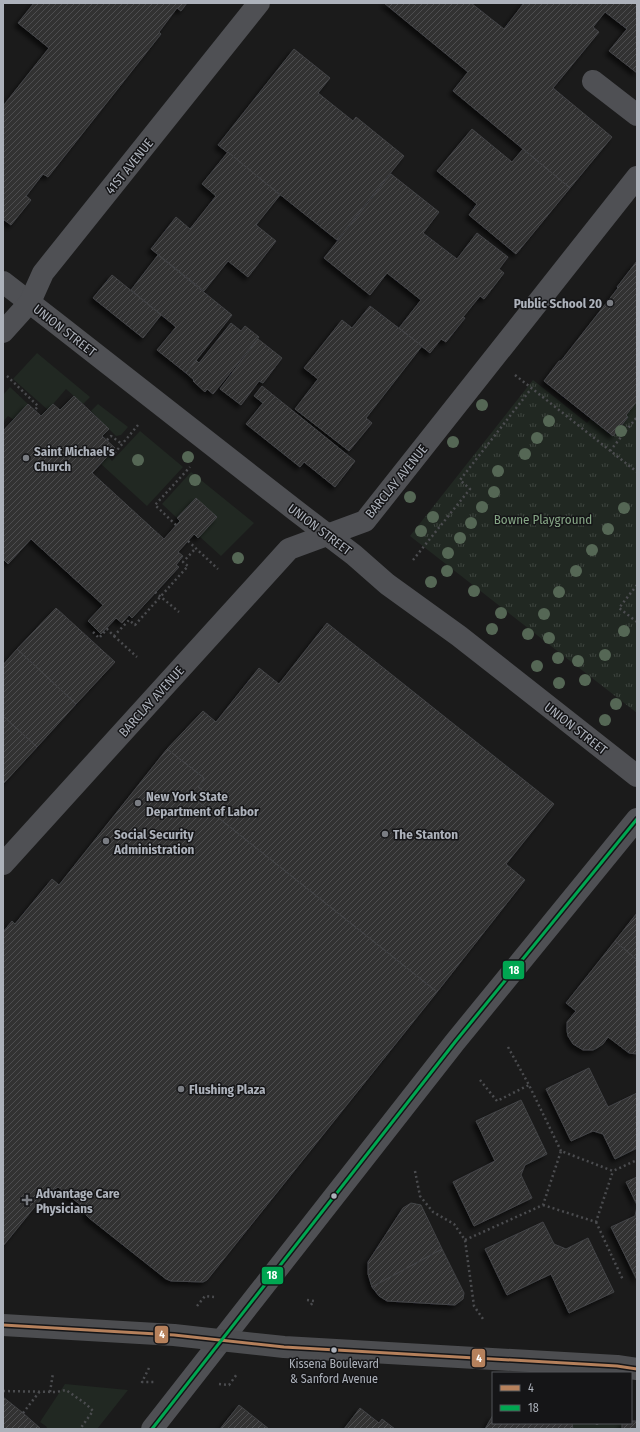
<svg xmlns="http://www.w3.org/2000/svg" width="640" height="1432" viewBox="0 0 640 1432" font-family="'Fira Sans Condensed',sans-serif">
<style>
.green{fill:#212822}
.park{fill:url(#park-tufts)}
.building{fill:url(#building-hatch);stroke:#434447;filter:url(#shadow)}
.lines{fill:none;stroke-linecap:round;stroke-linejoin:round}
.path{stroke:#4b4c4f;stroke-width:2.5;stroke-dasharray:2 3;stroke-linecap:butt}
.minor{stroke:#4f5054;stroke-width:22}
.major{stroke:#4c4d50;stroke-width:22}
.bus-1-casing{stroke:#151517;stroke-width:6}
.bus-2-casing{stroke:#151517;stroke-width:6}
.bus-1{stroke:#b6815c;stroke-width:3}
.bus-2{stroke:#00a651;stroke-width:3}
.tree{fill:#556755}
.poi-dot{fill:#7a7d83;stroke:#151517;stroke-width:1.5}
.bus-dot{fill:#adb2bb;stroke:#151517;stroke-width:1.5}
.labels{text-anchor:middle;stroke-width:3;stroke-linejoin:round;paint-order:stroke}
.bus-label{font-size:12px;fill:#adb2bb;stroke:#151517}
.street-label{font-size:13px;fill:#adb2bb;stroke:#151517}
.poi-label{font-size:13px;font-weight:bold;fill:#adb2bb;stroke:#151517;text-anchor:start}
.park-label{font-size:13px;fill:#85a585;stroke:#151517}
.line-badge{stroke:#151517;stroke-width:1.5}
.badge-label{font-size:11px;text-anchor:middle;font-weight:bold;fill:#fff}
</style>
<defs>
<pattern id="park-tufts" width="24" height="20" patternUnits="userSpaceOnUse"><rect width="24" height="20" fill="#212822"/><path d="M3 7l-1-3M5 7V3M7 7l1-3M15 17l-1-3M17 17v-4M19 17l1-3" fill="none" stroke="#3f4540"/></pattern>
<pattern id="building-hatch" width="6" height="6" patternUnits="userSpaceOnUse"><rect width="6" height="6" fill="#333"/><path d="M-1 1l2-2M0 6l6-6M5 7l2-2" fill="none" stroke="#4e4e4f"/></pattern>
<filter id="shadow"><feDropShadow dx="-3.5" dy="3.5" stdDeviation="2" flood-color="#0009"/></filter>
</defs>
<rect width="100%" height="100%" fill="#1b1b1b"/>
<g class="green">
<polygon points="37,353 90,397 83,404 66,389 48,410 13,379"/>
<polygon points="10,387 28,404 14,420 8,416 3,422 3,395"/>
<polygon points="98,404 128,427 121,435 116,436 91,411"/>
<polygon points="140,431 183,467 147,506 101,464 108,456 112,461"/>
<polygon points="191,472 254,523 221,556 199,536 216,517 196,498 177,518 162,504"/>
<polygon points="65,1384 128,1390 97,1429 46,1429 47,1427 40,1422"/>
<polygon points="622,1423 622,1429 573,1429 572,1424"/>
</g>
<polygon class="park" points="533,380 587,423 591,418 613,436 628,417 626,415 637,401 637,713 410,536"/>
<g class="building">
<polygon points="34,3 187,3 181,11 177,8 159,32 161,34 48,177 43,174 26,196 31,200 11,225 3,219 3,106 49,48 18,23"/>
<polygon points="384,3 471,3 504,29 524,3 637,3 637,73 609,51 627,29 605,12 593,27 599,32 553,88 612,137 570,188 453,91 468,72"/>
<polygon points="294,49 330,78 318,93 353,121 356,117 404,156 337,240 218,145"/>
<polygon points="472,129 512,162 523,149 570,188 516,254 469,215 477,204 437,171"/>
<polygon points="228,152 280,195 256,225 276,241 248,277 228,261 204,291 151,249 176,217 190,229 216,196 202,184"/>
<polygon points="391,174 439,212 423,233 457,259 477,233 508,257 499,269 504,273 484,299 480,296 463,317 465,318 446,342 441,339 430,353 399,328 421,300 387,273 370,295 324,258"/>
<polygon points="158,255 232,315 186,373 157,350 176,327 131,290"/>
<polygon points="637,261 637,401 626,415 628,417 613,436 544,381 559,361 561,361 618,288 617,287"/>
<polygon points="112,275 161,315 143,338 93,298"/>
<polygon points="370,306 422,346 366,418 372,423 349,451 295,409 318,379 304,368 342,320 352,328"/>
<polygon points="231,323 241,331 245,326 259,337 213,394 207,389 205,392 193,381 194,380 186,373 196,360 199,363"/>
<polygon points="258,339 282,358 263,383 259,381 241,405 220,389"/>
<polygon points="262,386 355,461 335,487 304,462 300,467 246,424 263,403 254,396"/>
<polygon points="74,396 109,429 102,436 115,448 92,473 164,539 180,521 177,518 196,498 217,517 198,538 194,534 178,552 183,556 176,565 179,567 132,618 129,615 122,623 116,618 101,634 88,621 103,605 31,539 8,564 3,559 3,431 28,404 41,416 53,404 60,410"/>
<polygon points="56,608 115,662 76,704 17,649"/>
<polygon points="327,623 554,804 506,864 525,880 437,992 196,800 203,791 198,787 204,778 167,749 203,711 216,722 259,668 279,684"/>
<polygon points="17,649 76,704 37,747 3,716 3,665"/>
<polygon points="3,716 37,747 3,784"/>
<polygon points="167,749 204,778 198,787 203,791 196,800 437,992 207,1280 203,1282 171,1281 166,1279 89,1218 86,1215 87,1210 58,1187 53,1190 50,1188 3,1246 3,932 12,921 15,924 52,879 59,885"/>
<polygon points="637,913 637,960 615,941"/>
<polygon points="615,941 637,960 637,1054 629,1053 608,1037 603,1044 597,1048 593,1050 583,1050 573,1044 568,1036 567,1031 567,1022 576,1011 566,1003"/>
<polygon points="589,1068 608,1107 637,1093 637,1148 615,1159 603,1134 593,1131 571,1141 546,1089"/>
<polygon points="521,1100 547,1154 525,1165 521,1175 532,1198 474,1226 453,1182 495,1161 476,1121"/>
<polygon points="637,1177 637,1205 626,1182"/>
<polygon points="411,1203 421,1205 442,1249 372,1287 368,1274 368,1262 403,1208"/>
<polygon points="637,1207 637,1280 611,1227 635,1216"/>
<polygon points="543,1222 554,1244 566,1249 588,1238 614,1292 569,1313 551,1274 507,1295 485,1249"/>
<polygon points="442,1249 464,1293 463,1299 455,1305 387,1301 379,1296 372,1287"/>
<polygon points="3,1397 23,1413 41,1429 3,1429"/>
<polygon points="239,1405 269,1429 220,1429"/>
<polygon points="360,1408 379,1423 382,1419 395,1429 344,1429"/>
<polygon points="493,1415 493,1423 572,1423 573,1429 485,1429"/>
<polygon points="631,1421 637,1421 637,1429 622,1429 622,1423 631,1423"/>
</g>
<g class="lines">
<g class="path">
<polyline points="515,375 637,472"/>
<polyline points="7,376 38,406 35,410"/>
<polyline points="107,440 111,436 122,444"/>
<polyline points="610,451 637,417"/>
<polyline points="111,453 113,455 138,425"/>
<polyline points="176,525 155,505 190,467"/>
<polyline points="188,541 218,569"/>
<polyline points="413,560 470,489 460,480 531,389"/>
<polyline points="637,585 619,608 637,622"/>
<polyline points="155,592 179,612"/>
<polyline points="93,632 99,638 107,629 114,636 129,620 135,625 188,566 183,562 196,548"/>
<polyline points="114,636 137,657"/>
<polyline points="508,1047 529,1085 561,1151"/>
<polyline points="480,1080 497,1101 529,1085"/>
<polyline points="415,1171 420,1196 433,1212 454,1224 465,1240 474,1306 483,1319"/>
<polyline points="543,1205 596,1222 613,1171"/>
<polyline points="596,1222 623,1280"/>
<polyline points="465,1240 543,1205 561,1151 613,1171 637,1160"/>
<polyline points="307,1300 314,1301 310,1306"/>
<polyline points="197,1306 205,1296 214,1297"/>
<polyline points="149,1368 142,1382 154,1382"/>
<polyline points="219,1384 229,1385 237,1374"/>
<polyline points="3,1391 56,1392 66,1390 86,1404 93,1411 80,1429"/>
<polyline points="50,1392 53,1373"/>
<polyline points="23,1413 40,1391"/>
<polyline points="597,1423 597,1429"/>
</g>
<g class="minor">
<polyline points="593,81 637,115"/>
<polyline points="3,282 56,323 295,510 354,555 387,584 459,636 637,776"/>
<polyline points="3,332 30,302 43,273 259,3"/>
<polyline points="3,864 289,549 365,521 637,177"/>
<polyline points="152,1429 455,1042 637,819"/>
</g>
<polyline class="major" points="3,1325 174,1335 284,1347 617,1366 637,1369"/>
<defs>
<polyline id="bus-1" points="3,1325 174,1335 284,1347 617,1366 637,1369"/>
<polyline id="bus-2" points="152,1429 455,1042 637,819"/>
</defs>
<use href="#bus-1" class="bus-1-casing"/>
<use href="#bus-2" class="bus-2-casing"/>
<use href="#bus-1" class="bus-1"/>
<use href="#bus-2" class="bus-2"/>
</g>
<g class="tree">
<circle cx="482" cy="405" r="6"/>
<circle cx="549" cy="421" r="6"/>
<circle cx="621" cy="431" r="6"/>
<circle cx="537" cy="438" r="6"/>
<circle cx="453" cy="442" r="6"/>
<circle cx="525" cy="454" r="6"/>
<circle cx="188" cy="457" r="6"/>
<circle cx="138" cy="460" r="6"/>
<circle cx="498" cy="471" r="6"/>
<circle cx="195" cy="480" r="6"/>
<circle cx="494" cy="492" r="6"/>
<circle cx="410" cy="497" r="6"/>
<circle cx="482" cy="507" r="6"/>
<circle cx="624" cy="508" r="6"/>
<circle cx="433" cy="517" r="6"/>
<circle cx="471" cy="523" r="6"/>
<circle cx="608" cy="529" r="6"/>
<circle cx="421" cy="531" r="6"/>
<circle cx="460" cy="538" r="6"/>
<circle cx="592" cy="550" r="6"/>
<circle cx="448" cy="553" r="6"/>
<circle cx="238" cy="558" r="6"/>
<circle cx="447" cy="571" r="6"/>
<circle cx="576" cy="571" r="6"/>
<circle cx="431" cy="582" r="6"/>
<circle cx="474" cy="591" r="6"/>
<circle cx="559" cy="592" r="6"/>
<circle cx="501" cy="613" r="6"/>
<circle cx="544" cy="614" r="6"/>
<circle cx="492" cy="629" r="6"/>
<circle cx="624" cy="631" r="6"/>
<circle cx="528" cy="634" r="6"/>
<circle cx="549" cy="638" r="6"/>
<circle cx="605" cy="655" r="6"/>
<circle cx="558" cy="658" r="6"/>
<circle cx="578" cy="661" r="6"/>
<circle cx="537" cy="666" r="6"/>
<circle cx="585" cy="680" r="6"/>
<circle cx="559" cy="683" r="6"/>
<circle cx="616" cy="704" r="6"/>
<circle cx="605" cy="720" r="6"/>
</g>
<g class="poi-dot">
<circle cx="610" cy="303" r="4"/>
<circle cx="26" cy="458" r="4"/>
<circle cx="138" cy="803" r="4"/>
<circle cx="385" cy="834" r="4"/>
<circle cx="106" cy="841" r="4"/>
<circle cx="181" cy="1089" r="4"/>
<path d="M25 1194h4v4h4v4h-4v4h-4v-4h-4v-4h4z"/>
</g>
<g class="bus-dot">
<circle cx="334" cy="1196" r="3.5"/>
<circle cx="334" cy="1350" r="3.5"/>
</g>
<g class="labels">
<g class="bus-label">
<text x="334" y="1368">Kissena Boulevard<tspan x="334" dy="15">&amp; Sanford Avenue</tspan></text>
</g>
<g class="street-label">
<text transform="translate(129 166) rotate(-51)" y="5">41ST AVENUE</text>
<text transform="translate(65 330) rotate(38)" y="5">UNION STREET</text>
<text transform="translate(396 481) rotate(-51)" y="5">BARCLAY AVENUE</text>
<text transform="translate(320 529) rotate(37)" y="5">UNION STREET</text>
<text transform="translate(151 701) rotate(-48)" y="5">BARCLAY AVENUE</text>
<text transform="translate(576 728) rotate(38)" y="5">UNION STREET</text>
</g>
<g class="poi-label">
<text x="602" y="308" text-anchor="end">Public School 20</text>
<text x="34" y="456">Saint Michael's<tspan x="34" dy="15">Church</tspan></text>
<text x="146" y="801">New York State<tspan x="146" dy="15">Department of Labor</tspan></text>
<text x="114" y="839">Social Security<tspan x="114" dy="15">Administration</tspan></text>
<text x="393" y="839">The Stanton</text>
<text x="189" y="1094">Flushing Plaza</text>
<text x="36" y="1198">Advantage Care<tspan x="36" dy="15">Physicians</tspan></text>
</g>
<g class="park-label">
<text x="543" y="524">Bowne Playground</text>
</g>
</g>
<g class="line-badge">
<rect x="502" y="960" width="23" height="20" rx="4" fill="#00a651"/>
<rect x="261" y="1266" width="23" height="19" rx="4" fill="#00a651"/>
<rect x="154" y="1325" width="15" height="19" rx="4" fill="#b6815c"/>
<rect x="471" y="1348" width="15" height="20" rx="4" fill="#b6815c"/>
</g>
<g class="badge-label">
<text x="514" y="974">18</text>
<text x="272" y="1279">18</text>
<text x="162" y="1338">4</text>
<text x="479" y="1362">4</text>
</g>
<rect width="640" height="1432" fill="none" stroke="#adb2bb" stroke-width="8"/>
<rect x="492" y="1372" width="140" height="52" fill="#151517" stroke="#525459"/>
<rect x="500" y="1385" width="20" height="6" fill="#b6815c" stroke="#525459"/>
<text x="528" y="1392" font-size="12" fill="#adb2bb">4</text>
<rect x="500" y="1405" width="20" height="6" fill="#00a651" stroke="#525459"/>
<text x="528" y="1412" font-size="12" fill="#adb2bb">18</text>
</svg>
